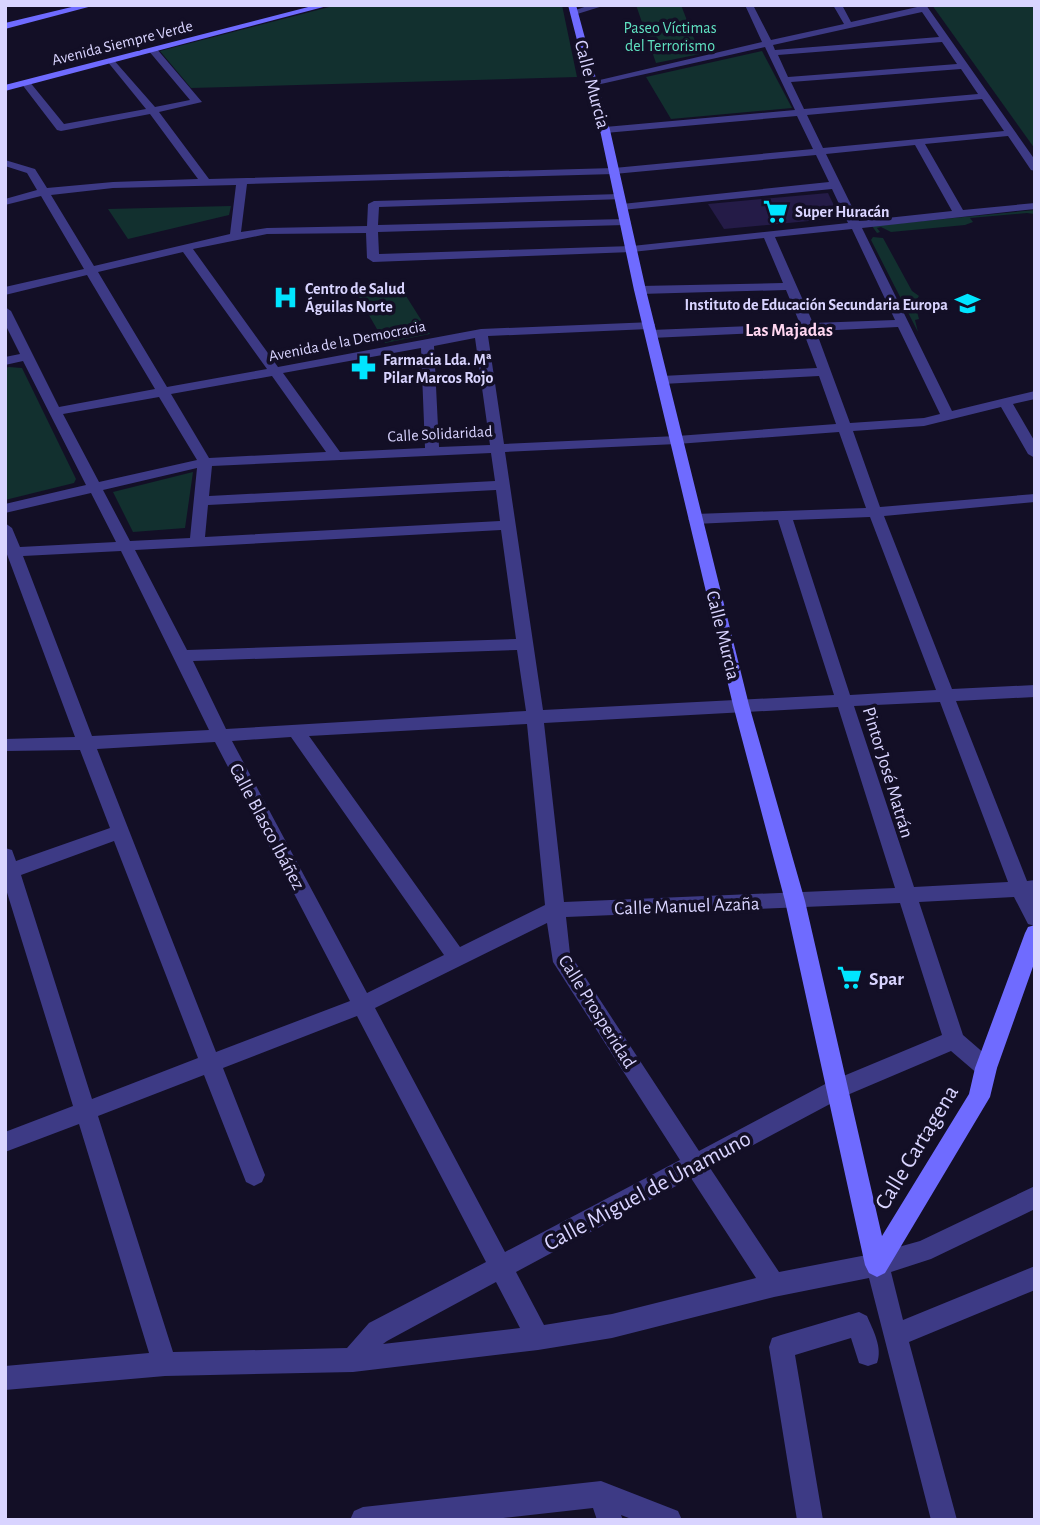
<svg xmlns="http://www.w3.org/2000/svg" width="1040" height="1525" viewBox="0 0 1040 1525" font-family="'Alegreya Sans',sans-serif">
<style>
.green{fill:#12302f}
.building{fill:#241b47}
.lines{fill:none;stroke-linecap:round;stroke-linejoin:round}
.street{fill:#3d3a85;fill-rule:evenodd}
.secondary{fill:#6f6bff;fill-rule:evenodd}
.labels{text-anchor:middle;stroke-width:7;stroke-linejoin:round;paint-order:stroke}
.far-park-label{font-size:16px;fill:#5fe0c0;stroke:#130f26}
.far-street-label{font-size:16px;fill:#d9d4ff;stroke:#130f26}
.far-poi-label{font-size:16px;font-weight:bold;fill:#d9d4ff;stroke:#130f26;text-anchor:start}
.far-neighbourhood-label{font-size:18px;font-weight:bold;fill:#ffd6f0;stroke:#130f26}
.street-label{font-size:19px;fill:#d9d4ff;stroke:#130f26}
.poi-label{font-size:19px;font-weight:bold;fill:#d9d4ff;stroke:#130f26;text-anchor:start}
.near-street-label{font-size:23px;fill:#d9d4ff;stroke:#130f26}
</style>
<rect width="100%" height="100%" fill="#130f26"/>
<g class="green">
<polygon points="337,5 562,5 577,77 191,88 160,51"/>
<polygon points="636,5 681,5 700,54 656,63"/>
<polygon points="932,5 1035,5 1035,149"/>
<polygon points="762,51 792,108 671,119 646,77"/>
<polygon points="231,206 229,215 128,239 108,209"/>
<polygon points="1035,210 1035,214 1027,213 970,218 973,222 965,225 891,232 881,227 877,228 880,232 877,233 872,226"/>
<polygon points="873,237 883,238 912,291 919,296 912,306 916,308 919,319 915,320 918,332 871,240"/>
<polygon points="401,288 430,334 385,343 358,296"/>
<polygon points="9,367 22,368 76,479 74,483 5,500 5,368"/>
<polygon points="193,472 185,528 133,532 113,492"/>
</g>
<polygon class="building" points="828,193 840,218 724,229 708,204"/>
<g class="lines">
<g class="street">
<polygon points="590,5 606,5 574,15 570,12"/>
<path d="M 745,5 L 753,5 L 771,40 L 844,24 L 833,5 L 842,5 L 851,22 L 926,5 L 1035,160 L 1035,171 L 1031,170 L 1008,136 L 925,144 L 963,210 L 1035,203 L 1035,209 L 862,228 L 952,411 L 1035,391 L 1035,399 L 1013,404 L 1035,442 L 1035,458 L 1028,454 L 1001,407 L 924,426 L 853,431 L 880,507 L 1035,494 L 1035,502 L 884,516 L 952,689 L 1035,685 L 1035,697 L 956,701 L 1027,881 L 1035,880 L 1035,926 L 1028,924 L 1014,897 L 919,902 L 963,1035 L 993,1061 L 997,1068 L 993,1075 L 986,1077 L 979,1075 L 951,1051 L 845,1096 L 710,1168 L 779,1272 L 877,1253 L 920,1241 L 1035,1186 L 1035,1209 L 931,1259 L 891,1272 L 903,1320 L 1035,1266 L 1035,1290 L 909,1342 L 957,1520 L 931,1520 L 869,1278 L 774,1297 L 612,1338 L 538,1350 L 353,1372 L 165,1376 L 5,1390 L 5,1366 L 149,1353 L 79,1124 L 5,1152 L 5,1132 L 73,1106 L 5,886 L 5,848 L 12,850 L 16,861 L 110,828 L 80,750 L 5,751 L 5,739 L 75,737 L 5,549 L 5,523 L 12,528 L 20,547 L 116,542 L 91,493 L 5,513 L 5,504 L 86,485 L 23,361 L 5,365 L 5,357 L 20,354 L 5,324 L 5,307 L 11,311 L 59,407 L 155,389 L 87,275 L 5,295 L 5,287 L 84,269 L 41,196 L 5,205 L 5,199 L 37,190 L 27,173 L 5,166 L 5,160 L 35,169 L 47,188 L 113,182 L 198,179 L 150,114 L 61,131 L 57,130 L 21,83 L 29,81 L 64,124 L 146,109 L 107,61 L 112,58 L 155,107 L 190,100 L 148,50 L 156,48 L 202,102 L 159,112 L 209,179 L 614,168 L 813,149 L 797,116 L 605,133 L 600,130 L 605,127 L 795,110 L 765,47 L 592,86 L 587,83 L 762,42 ZM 922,12 L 939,37 L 775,50 L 773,45 ZM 942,42 L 957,64 L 788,77 L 778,55 ZM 961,69 L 978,94 L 804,109 L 791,82 ZM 982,99 L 1004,131 L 823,148 L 807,115 ZM 915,145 L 952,211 L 859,221 L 826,154 ZM 816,155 L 829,182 L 622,204 L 616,207 L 622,210 L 832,189 L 848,223 L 632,246 L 379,254 L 378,232 L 625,225 L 631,222 L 625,219 L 378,225 L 379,207 L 624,199 L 624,195 L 620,194 L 374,201 L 368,204 L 367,226 L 267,228 L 241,232 L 247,184 L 614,174 ZM 236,185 L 230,234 L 94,266 L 51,195 L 113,188 ZM 852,229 L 895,320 L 813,323 L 775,237 ZM 366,233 L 367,258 L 373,262 L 632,252 L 764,238 L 783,283 L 640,286 L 634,290 L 640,294 L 786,290 L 800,324 L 651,330 L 645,334 L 651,338 L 803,331 L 817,368 L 662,376 L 655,380 L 662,384 L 819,376 L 836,424 L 677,436 L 504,444 L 488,336 L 649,329 L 655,325 L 653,322 L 481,329 L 278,367 L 193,249 L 267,234 ZM 183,252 L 267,369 L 167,387 L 98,272 ZM 898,327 L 940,414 L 924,418 L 850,423 L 816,331 ZM 475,338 L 490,445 L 439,447 L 434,346 ZM 421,348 L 425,448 L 340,452 L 283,373 ZM 272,376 L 326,452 L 209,458 L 171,394 ZM 159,397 L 197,460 L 99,482 L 63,414 ZM 839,432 L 866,508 L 695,514 L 688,519 L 695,524 L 778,520 L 834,695 L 543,710 L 505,452 L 677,444 ZM 491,453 L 495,481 L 209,496 L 212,466 ZM 197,468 L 190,538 L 130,541 L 103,490 ZM 496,490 L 500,521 L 205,537 L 208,505 ZM 870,517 L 936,690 L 850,695 L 793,520 ZM 501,530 L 516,639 L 187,650 L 135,550 ZM 121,551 L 209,730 L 92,736 L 23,556 ZM 517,650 L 526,711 L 226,729 L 193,661 ZM 940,702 L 1008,882 L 914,887 L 854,706 ZM 838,707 L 895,888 L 564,902 L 544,723 ZM 527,724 L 545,905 L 460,947 L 309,736 ZM 291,737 L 444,955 L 367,993 L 232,741 ZM 215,742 L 350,1001 L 216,1052 L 97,749 ZM 114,841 L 198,1058 L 92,1099 L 21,875 ZM 900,903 L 942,1035 L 829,1082 L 699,1151 L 570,954 L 566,917 ZM 547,923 L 553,962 L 680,1160 L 505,1252 L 375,1008 ZM 357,1016 L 486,1262 L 369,1323 L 347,1348 L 173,1352 L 98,1116 L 204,1075 L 246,1182 L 254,1186 L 262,1182 L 265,1175 L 223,1068 ZM 691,1178 L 756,1278 L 612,1314 L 544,1325 L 516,1272 ZM 496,1282 L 520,1328 L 383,1344 L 387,1341 Z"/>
<path d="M 859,1312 L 867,1316 C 873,1330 883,1348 877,1363 L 868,1366 L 859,1363 L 851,1338 L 795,1355 L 823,1520 L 797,1520 L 769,1347 L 772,1338 L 781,1335 Z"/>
<polygon points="601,1481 678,1511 682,1520 634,1520 621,1515 623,1520 597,1520 593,1508 485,1520 350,1520 354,1511 363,1507"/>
</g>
<g class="secondary">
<polygon points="80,5 96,5 5,29 5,23"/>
<polygon points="316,5 331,5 5,91 5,85"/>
<polygon points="568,5 576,5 610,130 646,290 749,705 805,901 882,1236 969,1094 975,1068 1025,933 1028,927 1035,925 1035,961 997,1068 990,1097 885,1273 877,1277 869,1273 865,1265 785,901 733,705 634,290 600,130"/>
</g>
</g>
<defs>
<symbol id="supermarket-bare" viewBox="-9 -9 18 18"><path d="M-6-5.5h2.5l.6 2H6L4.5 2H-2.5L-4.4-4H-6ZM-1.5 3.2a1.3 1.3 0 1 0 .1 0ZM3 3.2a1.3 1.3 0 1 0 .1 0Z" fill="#00e5ff" stroke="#130f26" stroke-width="2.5" paint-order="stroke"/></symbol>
<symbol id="hospital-bare" viewBox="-9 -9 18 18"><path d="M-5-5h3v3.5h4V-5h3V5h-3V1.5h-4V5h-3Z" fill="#00e5ff" stroke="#130f26" stroke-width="2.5" paint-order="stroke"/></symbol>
<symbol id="school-bare" viewBox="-9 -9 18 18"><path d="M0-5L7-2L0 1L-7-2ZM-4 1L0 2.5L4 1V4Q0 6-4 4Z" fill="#00e5ff" stroke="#130f26" stroke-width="2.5" paint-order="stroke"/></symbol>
<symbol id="pharmacy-bare" viewBox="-9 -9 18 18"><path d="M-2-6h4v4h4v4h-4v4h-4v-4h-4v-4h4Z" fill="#00e5ff" stroke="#130f26" stroke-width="2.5" paint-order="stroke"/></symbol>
</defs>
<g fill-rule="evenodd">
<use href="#supermarket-bare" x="758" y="194" width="35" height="35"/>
<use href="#hospital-bare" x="268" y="280" width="35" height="35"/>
<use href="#school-bare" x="950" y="286" width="35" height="35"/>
<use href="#pharmacy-bare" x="346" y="350" width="35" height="35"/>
<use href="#supermarket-bare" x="832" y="960" width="35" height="35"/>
</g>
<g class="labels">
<g class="far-park-label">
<text x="670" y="33">Paseo Víctimas<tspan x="670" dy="18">del Terrorismo</tspan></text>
</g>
<g class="far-street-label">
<text transform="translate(122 42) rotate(-14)" y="6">Avenida Siempre Verde</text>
<text transform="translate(347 340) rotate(-11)" y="6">Avenida de la Democracia</text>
<text transform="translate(440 433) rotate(-3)" y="6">Calle Solidaridad</text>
</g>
<g class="far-poi-label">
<text x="795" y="217">Super Huracán</text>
<text x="305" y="294">Centro de Salud<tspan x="305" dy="18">Águilas Norte</tspan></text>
<text x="948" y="310" text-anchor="end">Instituto de Educación Secundaria Europa</text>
<text x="383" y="365">Farmacia Lda. Mª<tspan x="383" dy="18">Pilar Marcos Rojo</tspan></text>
</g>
<g class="far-neighbourhood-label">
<text x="789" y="336">Las Majadas</text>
</g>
<g class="street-label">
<text transform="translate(593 84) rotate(75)" y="7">Calle Murcia</text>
<text transform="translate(724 635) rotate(76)" y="7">Calle Murcia</text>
<text transform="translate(889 772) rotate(73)" y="7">Pintor José Matrán</text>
<text transform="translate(268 826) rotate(62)" y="7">Calle Blasco Ibáñez</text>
<text transform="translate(687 905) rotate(-2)" y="7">Calle Manuel Azaña</text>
<text transform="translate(598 1011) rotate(58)" y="7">Calle Prosperidad</text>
</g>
<g class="poi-label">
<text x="869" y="985">Spar</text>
</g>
<g class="near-street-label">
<text transform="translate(916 1147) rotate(-59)" y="8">Calle Cartagena</text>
<text transform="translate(647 1190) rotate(-28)" y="8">Calle Miguel de Unamuno</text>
</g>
</g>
<rect width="1040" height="1525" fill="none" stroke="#d9d4ff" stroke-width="14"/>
</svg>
